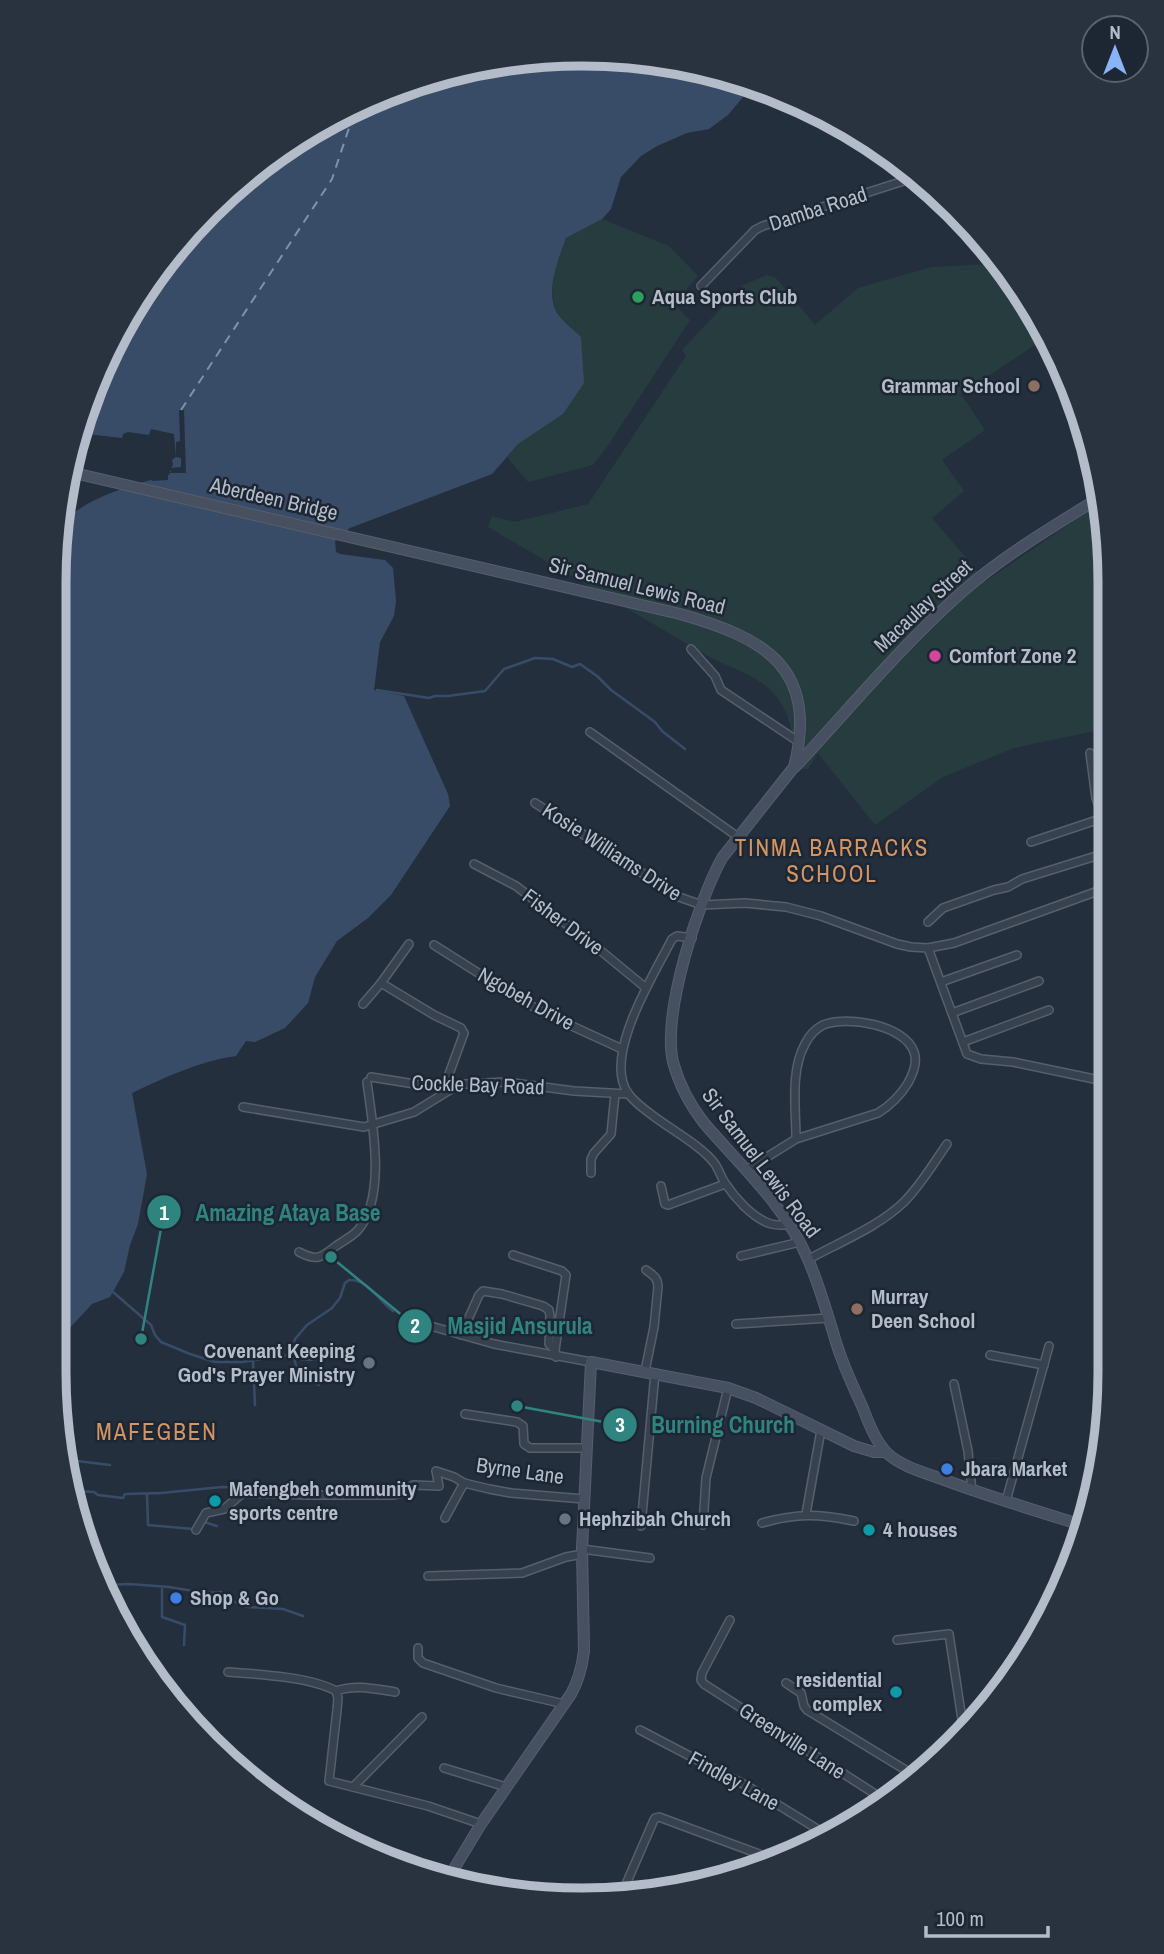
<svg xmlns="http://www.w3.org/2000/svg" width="1164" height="1954" viewBox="0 0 1164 1954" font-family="'Archivo Narrow',sans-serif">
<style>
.green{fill:#263c3f}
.water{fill:#394c67}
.pier{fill:#242f3e}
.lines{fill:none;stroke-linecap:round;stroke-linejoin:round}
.stream{stroke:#394c67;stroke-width:2.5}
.ferry{stroke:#7c92b1;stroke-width:2;stroke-dasharray:9 7;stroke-linecap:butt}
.street-casing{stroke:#565f6c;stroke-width:10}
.secondary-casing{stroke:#565f6c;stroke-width:12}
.street{stroke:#38414e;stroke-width:7}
.secondary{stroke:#465061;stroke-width:10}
.leisure-dot{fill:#2e9e5b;stroke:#1d2633;stroke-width:2.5}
.education-dot{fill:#8d6e63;stroke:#1d2633;stroke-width:2.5}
.hotel-dot{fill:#d1479c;stroke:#1d2633;stroke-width:2.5}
.worship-dot{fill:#6b7280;stroke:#1d2633;stroke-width:2.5}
.shop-dot{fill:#3f7fe0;stroke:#1d2633;stroke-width:2.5}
.culture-dot{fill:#0f9aa8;stroke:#1d2633;stroke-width:2.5}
.labels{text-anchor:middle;stroke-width:5;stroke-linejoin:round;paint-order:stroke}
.street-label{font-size:21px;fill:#b4bcc9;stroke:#1d2633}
.poi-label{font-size:21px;font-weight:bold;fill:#b4bcc9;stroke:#1d2633;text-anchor:start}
.neighbourhood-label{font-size:23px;letter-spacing:2px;fill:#d59563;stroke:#1d2633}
.rim{fill:none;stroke:#b4bcc9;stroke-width:9}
.leader{fill:none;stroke:#308480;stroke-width:2.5}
.callout-dot{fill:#308480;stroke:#1d2633;stroke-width:2.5}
.mark-label{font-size:21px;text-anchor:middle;font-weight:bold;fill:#fff}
.callout-label{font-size:23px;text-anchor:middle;font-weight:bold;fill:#308480;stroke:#1d2633;stroke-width:5;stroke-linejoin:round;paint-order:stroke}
</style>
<rect width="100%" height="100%" fill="#242f3e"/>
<g class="green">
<path d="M 602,219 L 669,246 L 698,276 L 674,304 L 690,320 L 607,447 L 593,465 L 528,482 L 507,457 L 518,444 L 563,414 L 571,327 C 567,323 561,319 559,315 C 544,292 558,261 566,238 Z"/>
<path d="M 997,264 L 1039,318 L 1047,337 L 961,394 L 985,430 L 942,460 L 964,491 L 932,518 L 986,581 L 1100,503 L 1103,520 L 1104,609 L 1109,611 L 1109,720 L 1099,730 L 1014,748 L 943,777 L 875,825 L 818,753 L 808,769 L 800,769 L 796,766 C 794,741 792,715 775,695 C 758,674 728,668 706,655 C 633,612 561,570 488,527 L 492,516 L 515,522 L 588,504 L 686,356 L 682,350 L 743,285 L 767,275 L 776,278 L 815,325 L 858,288 L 931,267 Z"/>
</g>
<path class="water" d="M 582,54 L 685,64 L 753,85 L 728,115 L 709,129 L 687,133 L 657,146 L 641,156 L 621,177 L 611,209 L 602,219 L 566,238 C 558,261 542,297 561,318 C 567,325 575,331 581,337 L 584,383 L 563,414 L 518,444 L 492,474 L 350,528 L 335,541 L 336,552 L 340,554 L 385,560 L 393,568 L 396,601 L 394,616 L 380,642 L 374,690 L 404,696 L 448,794 L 450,806 L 391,895 L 368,918 L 337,941 L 315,977 L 308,1003 L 285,1028 L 255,1042 L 246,1041 L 236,1056 C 199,1061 166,1077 132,1093 L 147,1174 L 138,1224 L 130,1245 L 124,1272 L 110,1297 L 92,1304 L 54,1345 L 55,547 C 56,542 57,535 59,531 C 72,500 139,483 169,475 L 173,464 L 172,460 L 176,457 L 174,434 L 151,429 L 149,435 L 128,432 L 123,434 L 122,438 L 87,434 L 78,431 L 82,413 L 143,289 L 209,209 L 288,143 L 380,95 L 479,64 Z"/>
<polygon class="pier" points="179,410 184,410 186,473 168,473 168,480 152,481 152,476 171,472 171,468 181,467 181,458 176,457 176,442 180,441"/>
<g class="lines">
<g class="stream">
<polyline points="377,690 429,698 435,696 448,696 485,691 504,669 535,658 553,659 572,667 580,664 597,676 611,690 655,722 662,731 685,749"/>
<path d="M 113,1292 L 151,1325 L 155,1335 L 161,1342 L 190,1354 L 215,1362 L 242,1362 L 289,1355 L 293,1350 L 295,1339 L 307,1325 L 332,1308 L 340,1298 L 345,1283 L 349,1280 C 369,1279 378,1301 393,1311"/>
<path d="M 290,1352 C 301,1366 316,1357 331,1358 L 333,1355"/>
<polyline points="294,1357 298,1374 319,1385"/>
<polyline points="253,1360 255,1405"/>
<polyline points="69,1460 110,1465"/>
<polyline points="74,1491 94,1492 98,1495 123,1498 125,1494 161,1493 222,1487 258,1488"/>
<polyline points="147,1494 148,1525 193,1529 196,1528"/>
<polyline points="204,1522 217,1526"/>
<polyline points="106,1585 129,1584 169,1587 205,1593 221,1592 235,1602 248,1607 283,1609 303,1616"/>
<polyline points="162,1589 162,1617 185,1625 184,1645"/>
</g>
<polyline class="ferry" points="181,410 332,179 356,107"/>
<defs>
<g id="street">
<polyline points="701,286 755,230 763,226 916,177"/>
<polyline points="691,649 715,676 721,690 799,742"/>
<polyline points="590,732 738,837"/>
<polyline points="1090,753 1096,798 1109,833"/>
<polyline points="535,803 679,897 702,905 745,903 786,907 821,916 897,944 911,947 928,948 954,943 1109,887"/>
<polyline points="1031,842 1103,818"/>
<polyline points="474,864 516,886 595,946 646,988"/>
<polyline points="928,922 943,908 994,890 1008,887 1022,879 1109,852"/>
<path d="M 692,938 L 677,936 L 672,939 C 655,973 602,1056 628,1093 C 633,1101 644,1109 652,1115 C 670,1129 702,1146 715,1164 C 719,1170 721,1177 725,1183 C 735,1198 751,1216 768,1223 C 775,1226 782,1225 789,1225"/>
<polyline points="434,945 516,997 548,1015 622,1049"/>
<polyline points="928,948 967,1054 981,1059 1013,1062 1099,1080"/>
<polyline points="941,982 1017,955"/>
<polyline points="381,983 434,1015 461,1028 464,1033 445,1085"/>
<polyline points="363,1004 381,983 409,944"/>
<polyline points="952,1013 1039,981"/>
<polyline points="963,1042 1049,1010"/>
<polyline points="371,1077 421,1085 445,1085 506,1082 574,1091 628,1094"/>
<polyline points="1107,1103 1109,1104"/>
<polyline points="243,1107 364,1127 414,1112 458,1085"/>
<path d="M 746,1170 L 796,1139 L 878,1113 C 891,1105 900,1096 908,1083 C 913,1074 918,1063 914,1052 C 905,1025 847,1015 823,1025 C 815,1029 809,1036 805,1044 C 790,1071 796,1109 796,1139"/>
<polyline points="591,1173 591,1159 594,1153 611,1134 615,1094"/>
<polyline points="661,1186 665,1204 668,1205 725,1184"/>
<path d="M 299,1252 C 318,1262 321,1257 336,1246 C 343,1241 353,1236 358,1230 C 387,1197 372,1121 367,1082"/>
<polyline points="513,1255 562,1271 566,1275 555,1350"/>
<polyline points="741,1256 800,1242"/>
<path d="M 809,1259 C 840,1242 878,1227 904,1202 C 921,1185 933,1164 947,1144"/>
<polyline points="420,1323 494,1344 591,1362"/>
<polyline points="736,1324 829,1318"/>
<polyline points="461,1335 479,1295 483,1291 502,1294 543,1306 549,1310 550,1316 549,1344 555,1350 556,1357"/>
<polyline points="990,1355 1044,1365"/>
<path d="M 645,1371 L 654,1327 L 658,1287 C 658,1278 653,1275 646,1270"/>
<polyline points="954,1384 968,1451 972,1491"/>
<polyline points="465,1414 517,1422 523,1426 524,1444 530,1448 586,1448"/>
<polyline points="1006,1501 1049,1346"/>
<polyline points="806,1514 821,1430"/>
<polyline points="445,1518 464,1483"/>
<path d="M 762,1523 C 797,1513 818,1514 854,1521"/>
<polyline points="703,1525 706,1478 728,1388"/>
<polyline points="641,1526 655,1373"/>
<polyline points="196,1530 206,1513 224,1509 243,1493 308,1495 393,1495 402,1493 413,1485 439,1486 436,1471 454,1477 464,1483 489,1489 511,1493 584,1499"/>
<polyline points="582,1549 650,1558"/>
<polyline points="428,1576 522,1573 566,1557 583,1554"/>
<polyline points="730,1620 702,1673 701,1680 704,1684 886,1801"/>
<polyline points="897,1640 949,1634 963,1726"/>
<polyline points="418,1648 418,1658 423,1663 496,1688 564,1704"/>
<path d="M 228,1672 C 258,1674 311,1677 336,1691 L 338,1698 L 337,1710 L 329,1781 L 428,1806 L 481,1824"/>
<polyline points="786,1683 801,1693 804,1706 807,1710 917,1777"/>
<path d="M 336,1691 C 356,1684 375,1689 395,1692"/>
<polyline points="640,1730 749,1787 827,1835"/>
<polyline points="444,1768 506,1787"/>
<polyline points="353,1787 422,1717"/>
<polyline points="620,1898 653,1822 655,1818 659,1817 778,1861"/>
</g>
<g id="secondary">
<path d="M 70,472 L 680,614 C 765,638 819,668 794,767 L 722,858 C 698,902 662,1013 673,1062 C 679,1084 690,1105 704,1123 C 740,1165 785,1206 807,1257 C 818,1281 825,1307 833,1332 C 840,1358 851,1382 862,1406 C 868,1421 875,1441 887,1453 C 899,1465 922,1472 939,1478 C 987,1496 1036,1511 1085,1526"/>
<path d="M 795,767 C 850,708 901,646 962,592 C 1003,556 1052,527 1099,498"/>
<path d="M 446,1882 L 481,1824 L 571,1694 C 579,1680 582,1667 584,1651 L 582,1549 L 591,1362 L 728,1388 L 756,1398 L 854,1446 L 874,1452 L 885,1452"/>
</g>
</defs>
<use href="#street" class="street-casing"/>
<use href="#secondary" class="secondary-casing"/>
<use href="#street" class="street"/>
<use href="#secondary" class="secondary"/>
</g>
<circle class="leisure-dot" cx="638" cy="297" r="7"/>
<g class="education-dot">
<circle cx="1034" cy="386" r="7"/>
<circle cx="857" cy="1309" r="7"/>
</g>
<circle class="hotel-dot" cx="935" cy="656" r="7"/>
<g class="worship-dot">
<circle cx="369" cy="1363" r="7"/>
<circle cx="565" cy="1519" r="7"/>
</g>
<g class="shop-dot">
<circle cx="947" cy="1469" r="7"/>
<circle cx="176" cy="1598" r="7"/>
</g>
<g class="culture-dot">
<circle cx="215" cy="1501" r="7"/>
<circle cx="869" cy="1530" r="7"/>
<circle cx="896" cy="1692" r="7"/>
</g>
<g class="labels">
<g class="street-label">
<text transform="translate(818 209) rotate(-18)" y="7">Damba Road</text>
<text transform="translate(274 499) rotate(13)" y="7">Aberdeen Bridge</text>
<text transform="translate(637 586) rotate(14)" y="7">Sir Samuel Lewis Road</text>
<text transform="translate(923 606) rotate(-43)" y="7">Macaulay Street</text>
<text transform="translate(612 852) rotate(33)" y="7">Kosie Williams Drive</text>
<text transform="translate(563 922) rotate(37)" y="7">Fisher Drive</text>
<text transform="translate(526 999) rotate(29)" y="7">Ngobeh Drive</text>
<text transform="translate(478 1085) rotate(2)" y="7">Cockle Bay Road</text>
<text transform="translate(761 1163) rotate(53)" y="7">Sir Samuel Lewis Road</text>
<text transform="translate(520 1471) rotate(8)" y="7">Byrne Lane</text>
<text transform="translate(792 1741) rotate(33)" y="7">Greenville Lane</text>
<text transform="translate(734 1781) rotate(29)" y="7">Findley Lane</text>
</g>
<g class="poi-label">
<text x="652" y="304">Aqua Sports Club</text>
<text x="1020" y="393" text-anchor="end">Grammar School</text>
<text x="949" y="663">Comfort Zone 2</text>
<text x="871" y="1304">Murray<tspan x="871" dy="24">Deen School</tspan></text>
<text x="355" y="1358" text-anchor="end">Covenant Keeping<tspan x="355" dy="24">God's Prayer Ministry</tspan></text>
<text x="961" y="1476">Jbara Market</text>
<text x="229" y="1496">Mafengbeh community<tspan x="229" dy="24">sports centre</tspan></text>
<text x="579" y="1526">Hephzibah Church</text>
<text x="883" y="1537">4 houses</text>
<text x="190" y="1605">Shop &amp; Go</text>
<text x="882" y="1687" text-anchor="end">residential<tspan x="882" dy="24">complex</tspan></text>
</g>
<g class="neighbourhood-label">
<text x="832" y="856">TINMA BARRACKS<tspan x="832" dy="26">SCHOOL</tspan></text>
<text x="157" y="1440">MAFEGBEN</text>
</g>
</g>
<path d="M0 0H1164V1954H0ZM582 66H582A516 516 0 0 1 1098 582V1372A516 516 0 0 1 582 1888H582A516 516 0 0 1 66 1372V582A516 516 0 0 1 582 66Z" fill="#29323f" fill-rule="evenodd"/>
<path class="rim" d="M582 66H582A516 516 0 0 1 1098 582V1372A516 516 0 0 1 582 1888H582A516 516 0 0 1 66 1372V582A516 516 0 0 1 582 66Z"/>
<path class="leader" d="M141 1339L164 1212M331 1257L415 1326M517 1406L620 1425"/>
<g class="callout-dot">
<circle cx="141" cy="1339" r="7"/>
<circle cx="331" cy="1257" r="7"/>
<circle cx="517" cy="1406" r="7"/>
<circle cx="164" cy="1212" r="18"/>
<circle cx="415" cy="1326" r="18"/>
<circle cx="620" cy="1425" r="18"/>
</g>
<g class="mark-label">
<text x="164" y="1220">1</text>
<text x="415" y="1333">2</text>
<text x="620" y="1432">3</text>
</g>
<g class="callout-label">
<text x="288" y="1221">Amazing Ataya Base</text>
<text x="520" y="1334">Masjid Ansurula</text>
<text x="723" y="1433">Burning Church</text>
</g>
<g transform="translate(1115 49)"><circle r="33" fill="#1d2633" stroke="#59626f" stroke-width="2"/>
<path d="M0-5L12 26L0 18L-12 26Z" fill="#8ab4f8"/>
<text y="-10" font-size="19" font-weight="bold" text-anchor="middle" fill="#b4bcc9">N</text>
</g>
<path d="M926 1926v10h122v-10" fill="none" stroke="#b4bcc9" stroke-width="3.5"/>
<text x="936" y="1926" font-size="21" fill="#b4bcc9" stroke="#1d2633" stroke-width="5" paint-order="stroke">100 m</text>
</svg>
